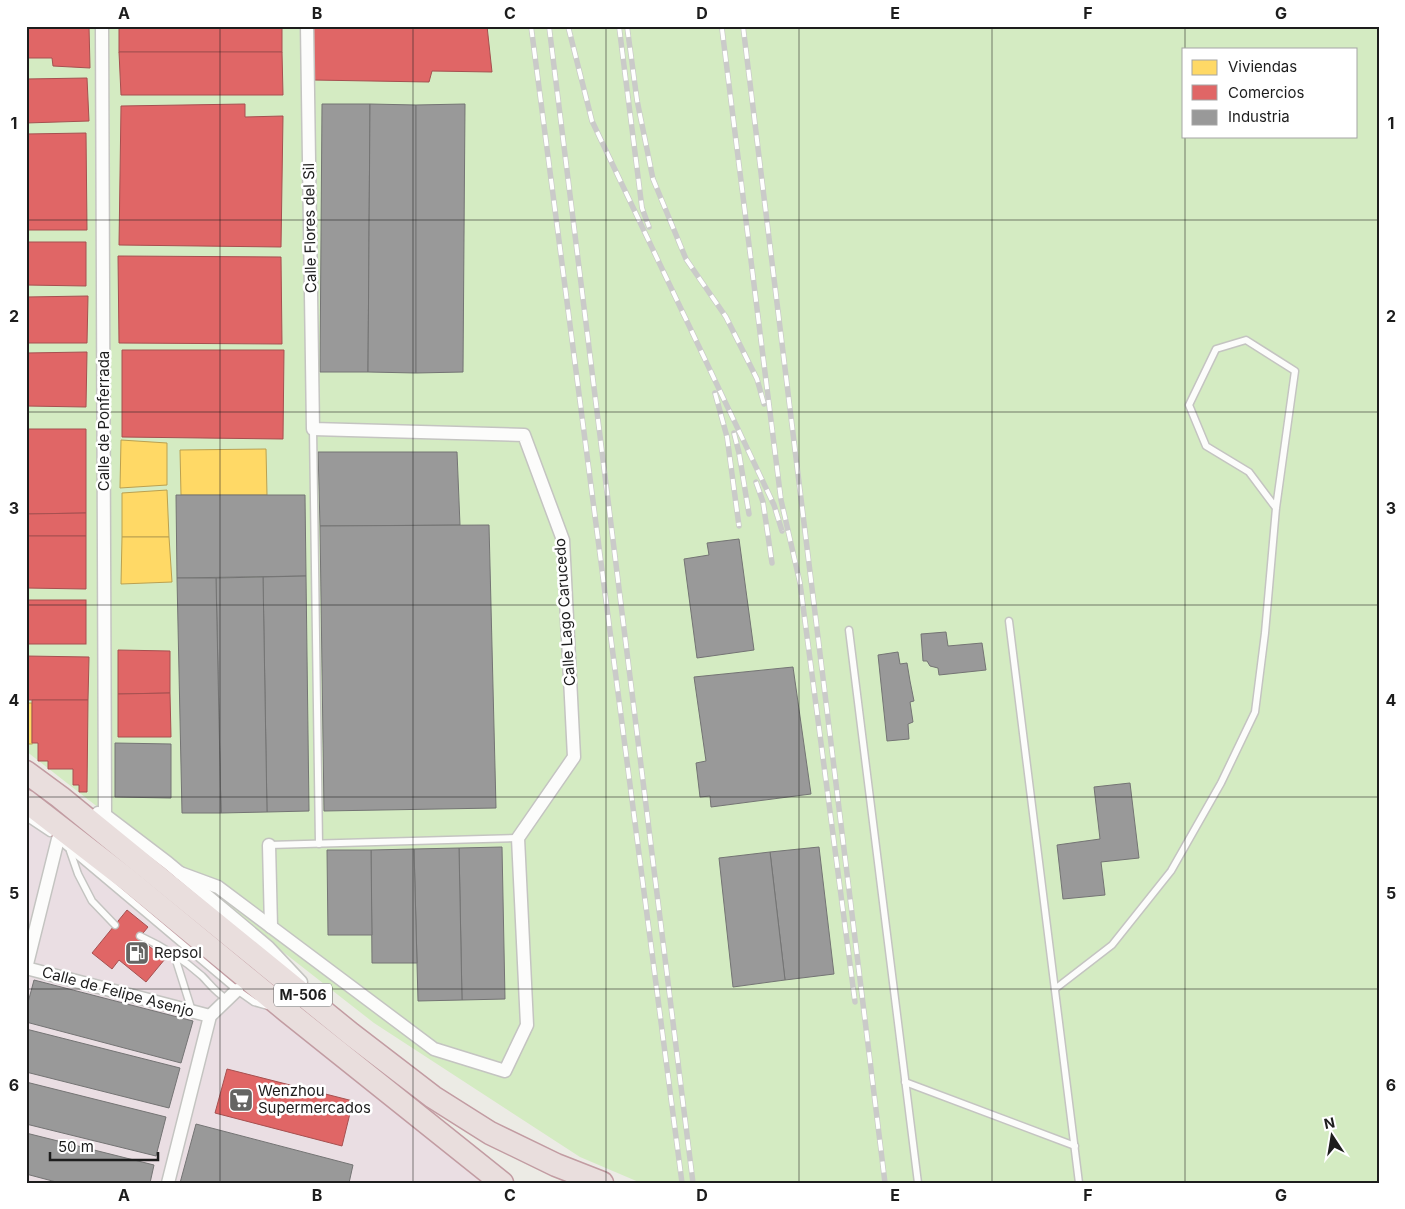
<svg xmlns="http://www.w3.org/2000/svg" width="1405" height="1209" viewBox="0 0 1405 1209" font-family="Inter,sans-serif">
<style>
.industrial{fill:#eadee3}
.grass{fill:#d4ebc2;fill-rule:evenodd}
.homes{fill:#ffd966;stroke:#bba150}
.shops{fill:#e06666;stroke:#a65050}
.industry{fill:#999;stroke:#747474}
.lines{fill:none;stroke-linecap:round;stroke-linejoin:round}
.lane-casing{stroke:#c4c4c1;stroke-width:9}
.street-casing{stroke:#c4c4c1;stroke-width:15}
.highway-casing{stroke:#c29ca2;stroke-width:25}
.lane{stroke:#fcfcfb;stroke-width:6}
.street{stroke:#fcfcfb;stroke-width:12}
.highway{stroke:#e9dedd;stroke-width:22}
.rail-casing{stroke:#cacac9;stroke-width:5.5}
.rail{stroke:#fff;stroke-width:4;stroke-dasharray:11;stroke-linecap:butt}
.grid{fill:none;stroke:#1d1d1d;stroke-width:1;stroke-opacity:0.55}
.labels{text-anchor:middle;stroke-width:5;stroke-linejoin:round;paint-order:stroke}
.shield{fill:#fff;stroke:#616161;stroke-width:1}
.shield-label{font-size:14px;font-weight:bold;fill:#1d1d1d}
.street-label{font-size:15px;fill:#1d1d1d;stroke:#fff}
.poi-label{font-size:15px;fill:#1d1d1d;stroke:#fff;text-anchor:start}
.neatline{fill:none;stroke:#1d1d1d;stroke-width:2}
.grid-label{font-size:16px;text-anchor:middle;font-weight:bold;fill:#1d1d1d}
</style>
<rect width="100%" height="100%" fill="#ecebe5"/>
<polygon class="industrial" points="26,817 365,1078 494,1183 26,1183"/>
<path class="grass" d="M 26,26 L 1379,26 L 1379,1183 L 641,1183 L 580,1157 L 374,1023 L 26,751 ZM 1184,49 L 1356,49 L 1356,136 L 1184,136 Z"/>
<g class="homes">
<polygon points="121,440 167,443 167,485 120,488"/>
<polygon points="266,449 267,495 181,495 180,450"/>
<polygon points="167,490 169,537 122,537 122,493"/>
<polygon points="122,537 169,537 172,582 121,584"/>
<rect x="26" y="703" width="6" height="41"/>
</g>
<g class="shops">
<polygon points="26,26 89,26 90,68 53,66 52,58 26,58"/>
<rect x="119" y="26" width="163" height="26"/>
<polygon points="313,26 487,26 492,72 432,71 429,82 313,80"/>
<polygon points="119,52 282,52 283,95 121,95"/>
<polygon points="87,78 89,121 26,123 26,79"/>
<polygon points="245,104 245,117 283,116 281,247 119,245 121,106"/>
<polygon points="86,133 87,230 26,230 26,134"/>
<polygon points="26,242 86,242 86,286 26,285"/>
<polygon points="118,256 281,257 282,344 119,343"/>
<polygon points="88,296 87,343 26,343 26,297"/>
<polygon points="122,350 284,350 283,439 122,437"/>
<polygon points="87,352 86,407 26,406 26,353"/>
<polygon points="26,429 86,429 86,513 26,514"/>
<polygon points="86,513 86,536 26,536 26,514"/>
<polygon points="26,536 86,536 86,589 26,588"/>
<rect x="26" y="600" width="60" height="44"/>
<polygon points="118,650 170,651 170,693 118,694"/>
<polygon points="26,656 89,657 88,700 26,700"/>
<polygon points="170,693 171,737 118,737 118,694"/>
<polygon points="32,700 88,700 87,792 79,792 79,785 73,785 73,769 48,769 48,761 38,761 38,743 32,743"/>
<polygon points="127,910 148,927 139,938 165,959 146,982 119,960 112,969 92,953"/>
<polygon points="227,1069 353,1101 342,1146 215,1113"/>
</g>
<g class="industry">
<polygon points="322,104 370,104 368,372 320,372"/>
<polygon points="370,104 416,105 416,373 368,372"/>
<polygon points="465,104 463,372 416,373 416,105"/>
<polygon points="318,452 457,452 460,525 320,526"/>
<polygon points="176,495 305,495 306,576 177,578"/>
<polygon points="489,525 496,808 324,811 320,526"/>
<polygon points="739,539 754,650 697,658 684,559 709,555 707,543"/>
<polygon points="306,576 309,811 267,812 263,577"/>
<polygon points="263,577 267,812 221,813 216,578"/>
<polygon points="177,578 216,578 221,813 182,813"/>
<polygon points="946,632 948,646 982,643 986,670 939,675 938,668 930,666 927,661 923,661 921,634"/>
<polygon points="898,652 900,664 907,663 910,681 914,701 910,702 913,722 908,724 909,739 887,741 878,655"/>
<polygon points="793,667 811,794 711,807 710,796 700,797 696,763 706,761 694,677"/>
<polygon points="115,743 171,744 171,798 115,797"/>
<polygon points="1130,783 1139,858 1101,862 1105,895 1063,899 1057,845 1100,839 1094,787"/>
<polygon points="502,847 505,999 462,1000 459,848"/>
<polygon points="819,847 834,974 785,980 770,852"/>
<polygon points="459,848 462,1000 418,1001 414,849"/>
<polygon points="414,849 417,963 372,963 371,850"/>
<polygon points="327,850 371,850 372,935 328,935"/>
<polygon points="770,852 785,980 733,987 719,858"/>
<polygon points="34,980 193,1021 181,1063 26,1022 26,1010"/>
<polygon points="26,1029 180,1068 169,1108 26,1072"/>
<polygon points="26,1082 166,1117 156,1156 26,1124"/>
<polygon points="196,1124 353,1165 349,1183 180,1183"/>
<polygon points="26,1133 154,1165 150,1183 60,1183 26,1174"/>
</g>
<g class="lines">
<defs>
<g id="lane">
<polyline points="313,429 319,844"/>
<polyline points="1009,621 1079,1183"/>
<polyline points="849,630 918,1183"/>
<polyline points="26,817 50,833"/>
<polyline points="60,841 237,990 254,1002 268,1006"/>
<polyline points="269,845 518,838"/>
<polyline points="70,851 78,874 92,901 115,925"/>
<path d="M 140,936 C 164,947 182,958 202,976 C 210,984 216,993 227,999"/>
<polyline points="174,954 192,1011"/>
<polyline points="1055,989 1112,945 1171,871 1221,783 1255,712 1265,633 1276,508 1295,371 1246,340 1216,349 1189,405 1206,446 1249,472 1276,508"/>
<polyline points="905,1082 1075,1146"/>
</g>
<g id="street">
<polyline points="102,26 105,815"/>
<polyline points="98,813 105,815 168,863 268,947 301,982"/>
<polyline points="269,845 271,927"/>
<polyline points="180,873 218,887 434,1049 505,1071 527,1025 518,838 574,757 563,540 524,435 313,429 307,26"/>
<polyline points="26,968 210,1016"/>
<polyline points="26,968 58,839"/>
<polyline points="168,1183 210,1016 237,990"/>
</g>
<g id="highway">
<polyline points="26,772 60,797 351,1034 433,1097 490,1133 556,1165 602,1183"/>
<polyline points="26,801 128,880 287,1011 502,1183"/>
</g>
</defs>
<use href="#lane" class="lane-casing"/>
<use href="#street" class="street-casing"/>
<use href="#highway" class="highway-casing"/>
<use href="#lane" class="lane"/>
<use href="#street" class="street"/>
<use href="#highway" class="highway"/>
<defs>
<g id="rail">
<polyline points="531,26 682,1183"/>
<polyline points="549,26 693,1183"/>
<polyline points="568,26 592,121 774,505 782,531"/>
<polyline points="619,26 642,208 649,227"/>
<polyline points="627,26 637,100 653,179 686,259 726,317 757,379 764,404"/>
<polyline points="743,26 885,1183"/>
<polyline points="722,29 781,500 800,583 855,1002"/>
<polyline points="715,393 727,437 739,526"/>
<polyline points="734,433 739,453 749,514"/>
<polyline points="756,482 763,502 772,563"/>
</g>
</defs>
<use href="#rail" class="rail-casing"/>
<use href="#rail" class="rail"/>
</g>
<path class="grid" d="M 220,26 L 220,1183M 413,26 L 413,1183M 606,26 L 606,1183M 799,26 L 799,1183M 992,26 L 992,1183M 1185,26 L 1185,49M 1185,136 L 1185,1183M 26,220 L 1379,220M 26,412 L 1379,412M 26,605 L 1379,605M 26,797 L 1379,797M 26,989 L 1379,989"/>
<defs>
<symbol id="fuel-square" viewBox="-11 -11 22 22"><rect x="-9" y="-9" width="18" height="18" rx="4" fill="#656563" stroke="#fff"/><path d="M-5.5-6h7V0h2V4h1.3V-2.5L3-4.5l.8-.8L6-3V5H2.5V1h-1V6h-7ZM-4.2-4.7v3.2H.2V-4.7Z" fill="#fff"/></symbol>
<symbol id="supermarket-square" viewBox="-11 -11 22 22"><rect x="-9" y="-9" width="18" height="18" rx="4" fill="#656563" stroke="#fff"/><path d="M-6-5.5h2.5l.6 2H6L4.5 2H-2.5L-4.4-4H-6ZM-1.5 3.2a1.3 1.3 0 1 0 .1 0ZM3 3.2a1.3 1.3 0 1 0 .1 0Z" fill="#fff"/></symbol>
</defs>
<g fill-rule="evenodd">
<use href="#fuel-square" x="123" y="939" width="28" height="28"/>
<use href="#supermarket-square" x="227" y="1086" width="28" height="28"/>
</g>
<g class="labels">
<rect class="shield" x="274" y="983.5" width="58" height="23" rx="4"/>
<g class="shield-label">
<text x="303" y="1000">M-506</text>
</g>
<g class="street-label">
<text transform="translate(310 228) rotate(-91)" y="5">Calle Flores del Sil</text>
<text transform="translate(104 421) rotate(-90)" y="5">Calle de Ponferrada</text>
<text transform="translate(565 612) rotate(-94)" y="5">Calle Lago Carucedo</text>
<text transform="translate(118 992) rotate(15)" y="5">Calle de Felipe Asenjo</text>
</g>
<g class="poi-label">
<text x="154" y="958">Repsol</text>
<text x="258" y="1096">Wenzhou<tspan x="258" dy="17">Supermercados</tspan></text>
</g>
</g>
<rect width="1405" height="1209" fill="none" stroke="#ffffff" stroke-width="55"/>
<rect x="1182" y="48" width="175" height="90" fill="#ffffff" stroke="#a5a5a5"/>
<rect x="1192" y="60" width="25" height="15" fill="#ffd966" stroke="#a5a5a5"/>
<text x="1228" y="72" font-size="15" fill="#1d1d1d">Viviendas</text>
<rect x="1192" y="85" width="25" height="15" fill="#e06666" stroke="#a5a5a5"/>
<text x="1228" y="98" font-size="15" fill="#1d1d1d">Comercios</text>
<rect x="1192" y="110" width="25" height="15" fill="#999999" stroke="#a5a5a5"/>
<text x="1228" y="122" font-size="15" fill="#1d1d1d">Industria</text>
<g transform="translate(1332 1136) rotate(348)" stroke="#ffffff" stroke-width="4" paint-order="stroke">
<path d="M0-4L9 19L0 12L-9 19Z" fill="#1d1d1d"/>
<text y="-8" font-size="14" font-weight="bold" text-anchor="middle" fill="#1d1d1d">N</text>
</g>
<path d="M50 1152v8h108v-8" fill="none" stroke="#1d1d1d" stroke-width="2.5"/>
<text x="58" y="1152" font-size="15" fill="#1d1d1d" stroke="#ffffff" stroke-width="4" paint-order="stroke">50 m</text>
<rect x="28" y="28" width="1350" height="1154" class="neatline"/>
<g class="grid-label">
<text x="124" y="19">A</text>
<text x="317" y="19">B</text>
<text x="510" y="19">C</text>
<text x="702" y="19">D</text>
<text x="895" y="19">E</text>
<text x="1088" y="19">F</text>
<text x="1281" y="19">G</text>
<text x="14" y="129">1</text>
<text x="1391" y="129">1</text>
<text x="14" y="322">2</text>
<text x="1391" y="322">2</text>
<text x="14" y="514">3</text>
<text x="1391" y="514">3</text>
<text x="14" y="706">4</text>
<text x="1391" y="706">4</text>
<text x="14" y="899">5</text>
<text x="1391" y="899">5</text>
<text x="14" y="1091">6</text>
<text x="1391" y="1091">6</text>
<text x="124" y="1201">A</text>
<text x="317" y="1201">B</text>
<text x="510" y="1201">C</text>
<text x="702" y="1201">D</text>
<text x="895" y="1201">E</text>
<text x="1088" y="1201">F</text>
<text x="1281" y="1201">G</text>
</g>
</svg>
